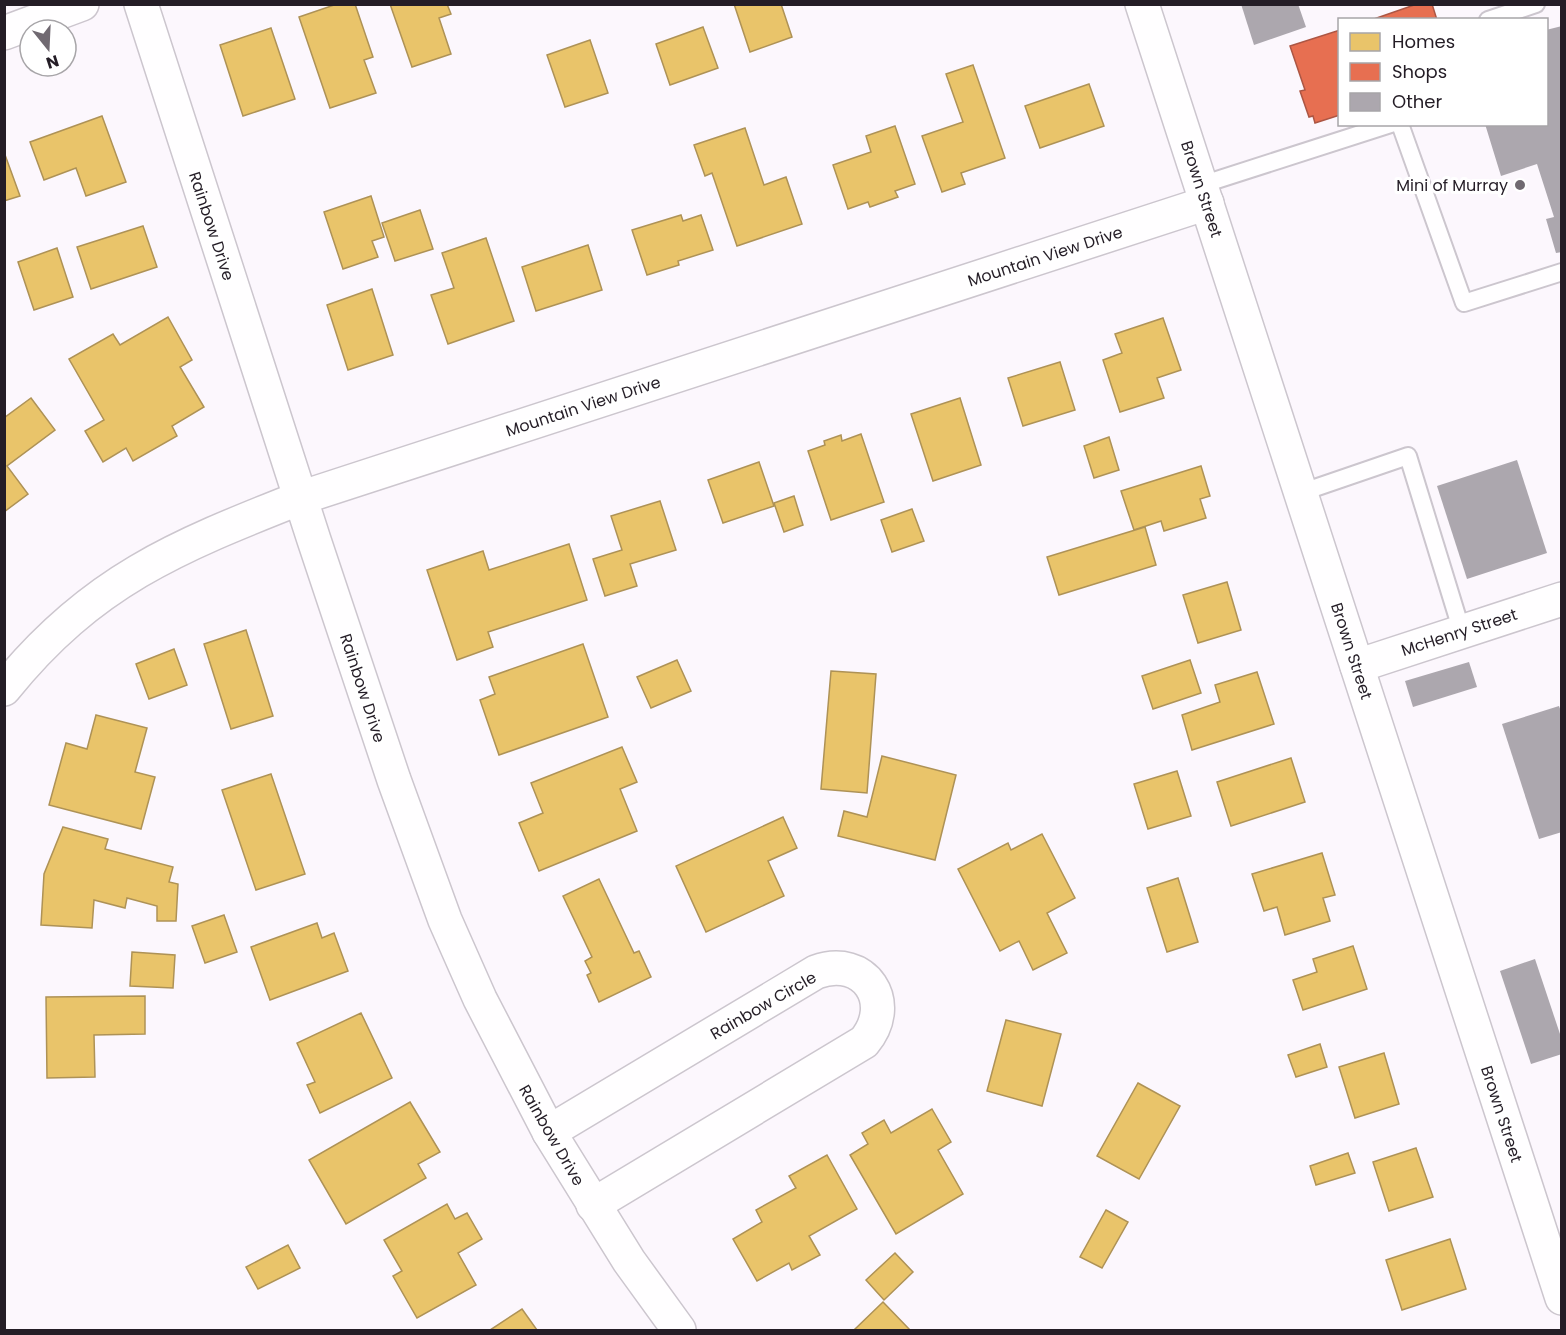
<svg xmlns="http://www.w3.org/2000/svg" width="1566" height="1335" viewBox="0 0 1566 1335" font-family="Poppins,sans-serif">
<style>
.homes{fill:#e9c46a;stroke:#ae9256;stroke-width:1.5}
.shops{fill:#e76f51;stroke:#ac5644;stroke-width:1.5}
.building{fill:#aca7ae}
.lines{fill:none;stroke-linecap:round;stroke-linejoin:round}
.lane-casing{stroke:#ccc6ce;stroke-width:20}
.street-casing{stroke:#ccc6ce;stroke-width:36}
.secondary-casing{stroke:#ccc6ce;stroke-width:36}
.lane{stroke:#fffeff;stroke-width:16}
.street{stroke:#fffeff;stroke-width:33}
.secondary{stroke:#fffeff;stroke-width:33}
.poi-dot{fill:#706971;stroke:#fff;stroke-width:2}
.labels{text-anchor:middle;stroke-width:6;stroke-linejoin:round;paint-order:stroke}
.poi-label{font-size:16px;fill:#241d26;stroke:#fff;text-anchor:end}
.street-label{font-size:16px;fill:#241d26;stroke:#fff}
</style>
<rect width="100%" height="100%" fill="#fcf7fd"/>
<g class="homes">
<polygon points="337,4 355,4 373,57 364,60 376,93 330,108 299,17"/>
<polygon points="390,4 447,4 451,14 439,18 451,54 412,67"/>
<polygon points="734,4 781,4 792,37 750,52"/>
<polygon points="703,27 718,68 670,85 656,44"/>
<polygon points="271,28 295,99 243,116 220,45"/>
<polygon points="590,40 608,93 565,107 547,55"/>
<polygon points="973,65 1005,158 961,173 965,184 942,192 922,136 963,122 946,74"/>
<polygon points="1089,84 1104,126 1040,148 1025,106"/>
<polygon points="102,116 126,182 86,196 76,168 44,180 30,142"/>
<polygon points="895,126 915,184 895,191 898,197 870,207 868,202 848,209 833,165 871,152 866,136"/>
<polygon points="745,128 764,185 786,177 802,224 737,246 712,173 705,176 694,145"/>
<polygon points="4,152 20,196 4,201"/>
<polygon points="371,196 384,237 372,241 378,257 343,269 324,212"/>
<polygon points="420,210 433,249 395,261 382,223"/>
<polygon points="681,215 683,221 701,215 713,250 678,261 679,265 647,275 632,230"/>
<polygon points="143,226 157,267 91,289 77,247"/>
<polygon points="486,238 514,321 448,344 431,295 454,288 442,253"/>
<polygon points="588,245 602,290 536,311 522,267"/>
<polygon points="57,248 73,297 34,310 18,262"/>
<polygon points="372,289 393,355 348,370 327,305"/>
<polygon points="168,317 192,360 180,367 204,407 172,426 177,436 133,461 126,448 103,462 85,431 104,420 69,359 113,334 120,345"/>
<polygon points="1163,318 1181,370 1157,378 1164,398 1120,412 1103,360 1122,353 1115,334"/>
<polygon points="1060,362 1075,410 1023,426 1008,378"/>
<polygon points="31,398 55,430 7,466 28,494 4,512 4,418"/>
<polygon points="960,398 981,465 933,481 911,414"/>
<polygon points="861,434 884,502 831,520 808,451 825,445 824,441 841,435 842,441"/>
<polygon points="1109,437 1119,470 1094,478 1084,446"/>
<polygon points="759,462 774,506 723,523 708,480"/>
<polygon points="1201,466 1210,496 1200,499 1206,518 1164,531 1161,521 1134,530 1121,491"/>
<polygon points="794,496 803,525 784,532 774,503"/>
<polygon points="660,501 676,550 630,564 637,586 605,596 593,559 622,550 611,516"/>
<polygon points="912,509 924,541 892,552 881,520"/>
<polygon points="1145,527 1156,565 1059,595 1047,557"/>
<polygon points="569,544 587,600 488,632 493,647 457,660 427,570 483,551 489,570"/>
<polygon points="1227,582 1241,630 1198,643 1183,595"/>
<polygon points="246,630 273,716 231,729 204,644"/>
<polygon points="583,644 608,717 499,755 480,700 495,694 489,677"/>
<polygon points="174,649 187,685 149,699 136,664"/>
<polygon points="677,660 691,691 651,708 637,677"/>
<polygon points="1190,660 1201,693 1153,709 1142,676"/>
<polygon points="831,671 876,674 867,793 821,789"/>
<polygon points="1257,672 1274,724 1192,750 1182,715 1220,702 1215,685"/>
<polygon points="96,715 147,728 135,772 155,777 141,829 49,805 66,743 87,749"/>
<polygon points="622,747 637,782 620,789 637,831 539,871 519,823 543,813 531,783"/>
<polygon points="882,756 956,775 935,860 838,836 844,811 867,817"/>
<polygon points="1291,758 1305,802 1231,826 1217,782"/>
<polygon points="1177,771 1191,816 1148,829 1134,784"/>
<polygon points="271,774 305,874 256,890 222,790"/>
<polygon points="783,817 797,848 768,861 784,896 706,932 676,866"/>
<polygon points="63,827 108,839 105,849 173,867 169,882 178,884 176,921 157,921 157,906 127,898 125,908 94,900 92,928 41,925 44,874"/>
<polygon points="1042,834 1075,898 1047,913 1067,953 1033,970 1019,941 1000,951 958,869 1008,843 1011,850"/>
<polygon points="1322,853 1335,895 1323,898 1330,921 1285,935 1277,907 1264,911 1252,874"/>
<polygon points="1178,878 1198,942 1167,952 1147,888"/>
<polygon points="599,879 634,953 639,951 651,977 599,1002 587,975 591,973 585,961 592,957 563,896"/>
<polygon points="224,915 237,952 205,963 192,926"/>
<polygon points="317,923 322,938 334,933 348,971 270,1000 251,947"/>
<polygon points="1353,946 1367,989 1303,1010 1293,980 1317,972 1313,959"/>
<polygon points="132,952 175,955 173,988 130,986"/>
<polygon points="145,996 145,1034 94,1035 95,1077 47,1078 46,997"/>
<polygon points="361,1013 392,1078 320,1113 307,1085 315,1082 297,1043"/>
<polygon points="1006,1020 1061,1034 1042,1106 987,1091"/>
<polygon points="1320,1044 1327,1067 1296,1077 1288,1055"/>
<polygon points="1384,1053 1399,1104 1355,1118 1339,1067"/>
<polygon points="1138,1083 1180,1106 1139,1179 1097,1156"/>
<polygon points="410,1102 440,1152 418,1164 426,1178 346,1224 309,1160"/>
<polygon points="932,1109 951,1142 938,1150 963,1194 896,1234 850,1155 868,1144 862,1133 884,1120 891,1133"/>
<polygon points="1416,1148 1433,1197 1389,1211 1373,1162"/>
<polygon points="1348,1153 1355,1173 1316,1185 1310,1166"/>
<polygon points="827,1155 857,1209 809,1236 820,1255 792,1270 789,1263 757,1281 733,1239 762,1222 756,1210 796,1188 789,1176"/>
<polygon points="447,1204 455,1219 467,1213 482,1239 458,1253 476,1285 417,1318 393,1276 402,1271 384,1240"/>
<polygon points="1106,1210 1128,1222 1102,1268 1080,1257"/>
<polygon points="1450,1239 1466,1289 1402,1310 1386,1260"/>
<polygon points="288,1245 300,1268 258,1289 246,1267"/>
<polygon points="895,1253 913,1272 884,1300 866,1280"/>
<polygon points="883,1302 910,1330 854,1330"/>
<polygon points="522,1309 537,1330 490,1330"/>
</g>
<g class="shops">
<polygon points="1417,4 1432,4 1437,20 1371,20"/>
<polygon points="1340,30 1340,115 1315,123 1313,116 1309,117 1300,91 1305,90 1290,46"/>
</g>
<g class="building">
<polygon points="1241,4 1298,4 1306,27 1254,45"/>
<polygon points="1562,26 1562,252 1556,253 1546,219 1554,217 1537,164 1501,176 1485,124 1546,124 1546,30"/>
<polygon points="1517,460 1547,553 1467,579 1437,486"/>
<polygon points="1469,662 1477,687 1413,707 1405,681"/>
<polygon points="1559,706 1562,714 1562,832 1539,839 1502,724"/>
<polygon points="1535,959 1562,1040 1562,1054 1531,1064 1500,971"/>
</g>
<g class="lines">
<defs>
<g id="lane">
<polyline points="1488,20 1536,4"/>
<polyline points="1400,124 1464,303 1562,272"/>
<polyline points="1201,185 1391,124"/>
<polyline points="1300,493 1408,456 1462,632"/>
</g>
<g id="street">
<polyline points="141,4 314,540 394,780 445,920 480,999 549,1132 629,1261 679,1330"/>
<polyline points="1142,4 1562,1298"/>
<polyline points="1357,666 1562,599"/>
<path d="M 4,689 C 91,581 176,547 300,498 L 1207,203"/>
<path d="M 549,1132 L 816,972 C 865,954 897,1003 864,1042 L 593,1205"/>
</g>
<polyline id="secondary" points="4,33 82,4"/>
</defs>
<use href="#lane" class="lane-casing"/>
<use href="#street" class="street-casing"/>
<use href="#secondary" class="secondary-casing"/>
<use href="#lane" class="lane"/>
<use href="#street" class="street"/>
<use href="#secondary" class="secondary"/>
</g>
<circle class="poi-dot" cx="1520" cy="185" r="6"/>
<g class="labels">
<g class="poi-label">
<text x="1508" y="191">Mini of Murray</text>
</g>
<g class="street-label">
<text transform="translate(1202 189) rotate(72)" y="6">Brown Street</text>
<text transform="translate(212 226) rotate(72)" y="6">Rainbow Drive</text>
<text transform="translate(1045 256) rotate(-18)" y="6">Mountain View Drive</text>
<text transform="translate(583 406) rotate(-18)" y="6">Mountain View Drive</text>
<text transform="translate(1459 632) rotate(-18)" y="6">McHenry Street</text>
<text transform="translate(1352 651) rotate(72)" y="6">Brown Street</text>
<text transform="translate(363 688) rotate(72)" y="6">Rainbow Drive</text>
<text transform="translate(763 1005) rotate(-30)" y="6">Rainbow Circle</text>
<text transform="translate(1502 1114) rotate(72)" y="6">Brown Street</text>
<text transform="translate(552 1135) rotate(60)" y="6">Rainbow Drive</text>
</g>
</g>
<rect width="1566" height="1335" fill="none" stroke="#241d26" stroke-width="12"/>
<rect x="1338" y="18" width="210" height="108" fill="#ffffff" stroke="#a7a5a8" stroke-width="1.5"/>
<rect x="1350" y="33" width="30" height="18" fill="#e9c46a" stroke="#a7a5a8" stroke-width="1.5"/>
<text x="1392" y="48" font-size="18" fill="#241d26">Homes</text>
<rect x="1350" y="63" width="30" height="18" fill="#e76f51" stroke="#a7a5a8" stroke-width="1.5"/>
<text x="1392" y="78" font-size="18" fill="#241d26">Shops</text>
<rect x="1350" y="93" width="30" height="18" fill="#aca7ae" stroke="#a7a5a8" stroke-width="1.5"/>
<text x="1392" y="108" font-size="18" fill="#241d26">Other</text>
<g transform="translate(48 48) rotate(162)"><circle r="28" fill="#ffffff" stroke="#a7a5a8" stroke-width="1.5"/>
<path d="M0-4.5L10 22L0 15L-10 22Z" fill="#706971"/>
<text y="-9" font-size="16" font-weight="bold" text-anchor="middle" fill="#241d26">N</text>
</g>
</svg>
